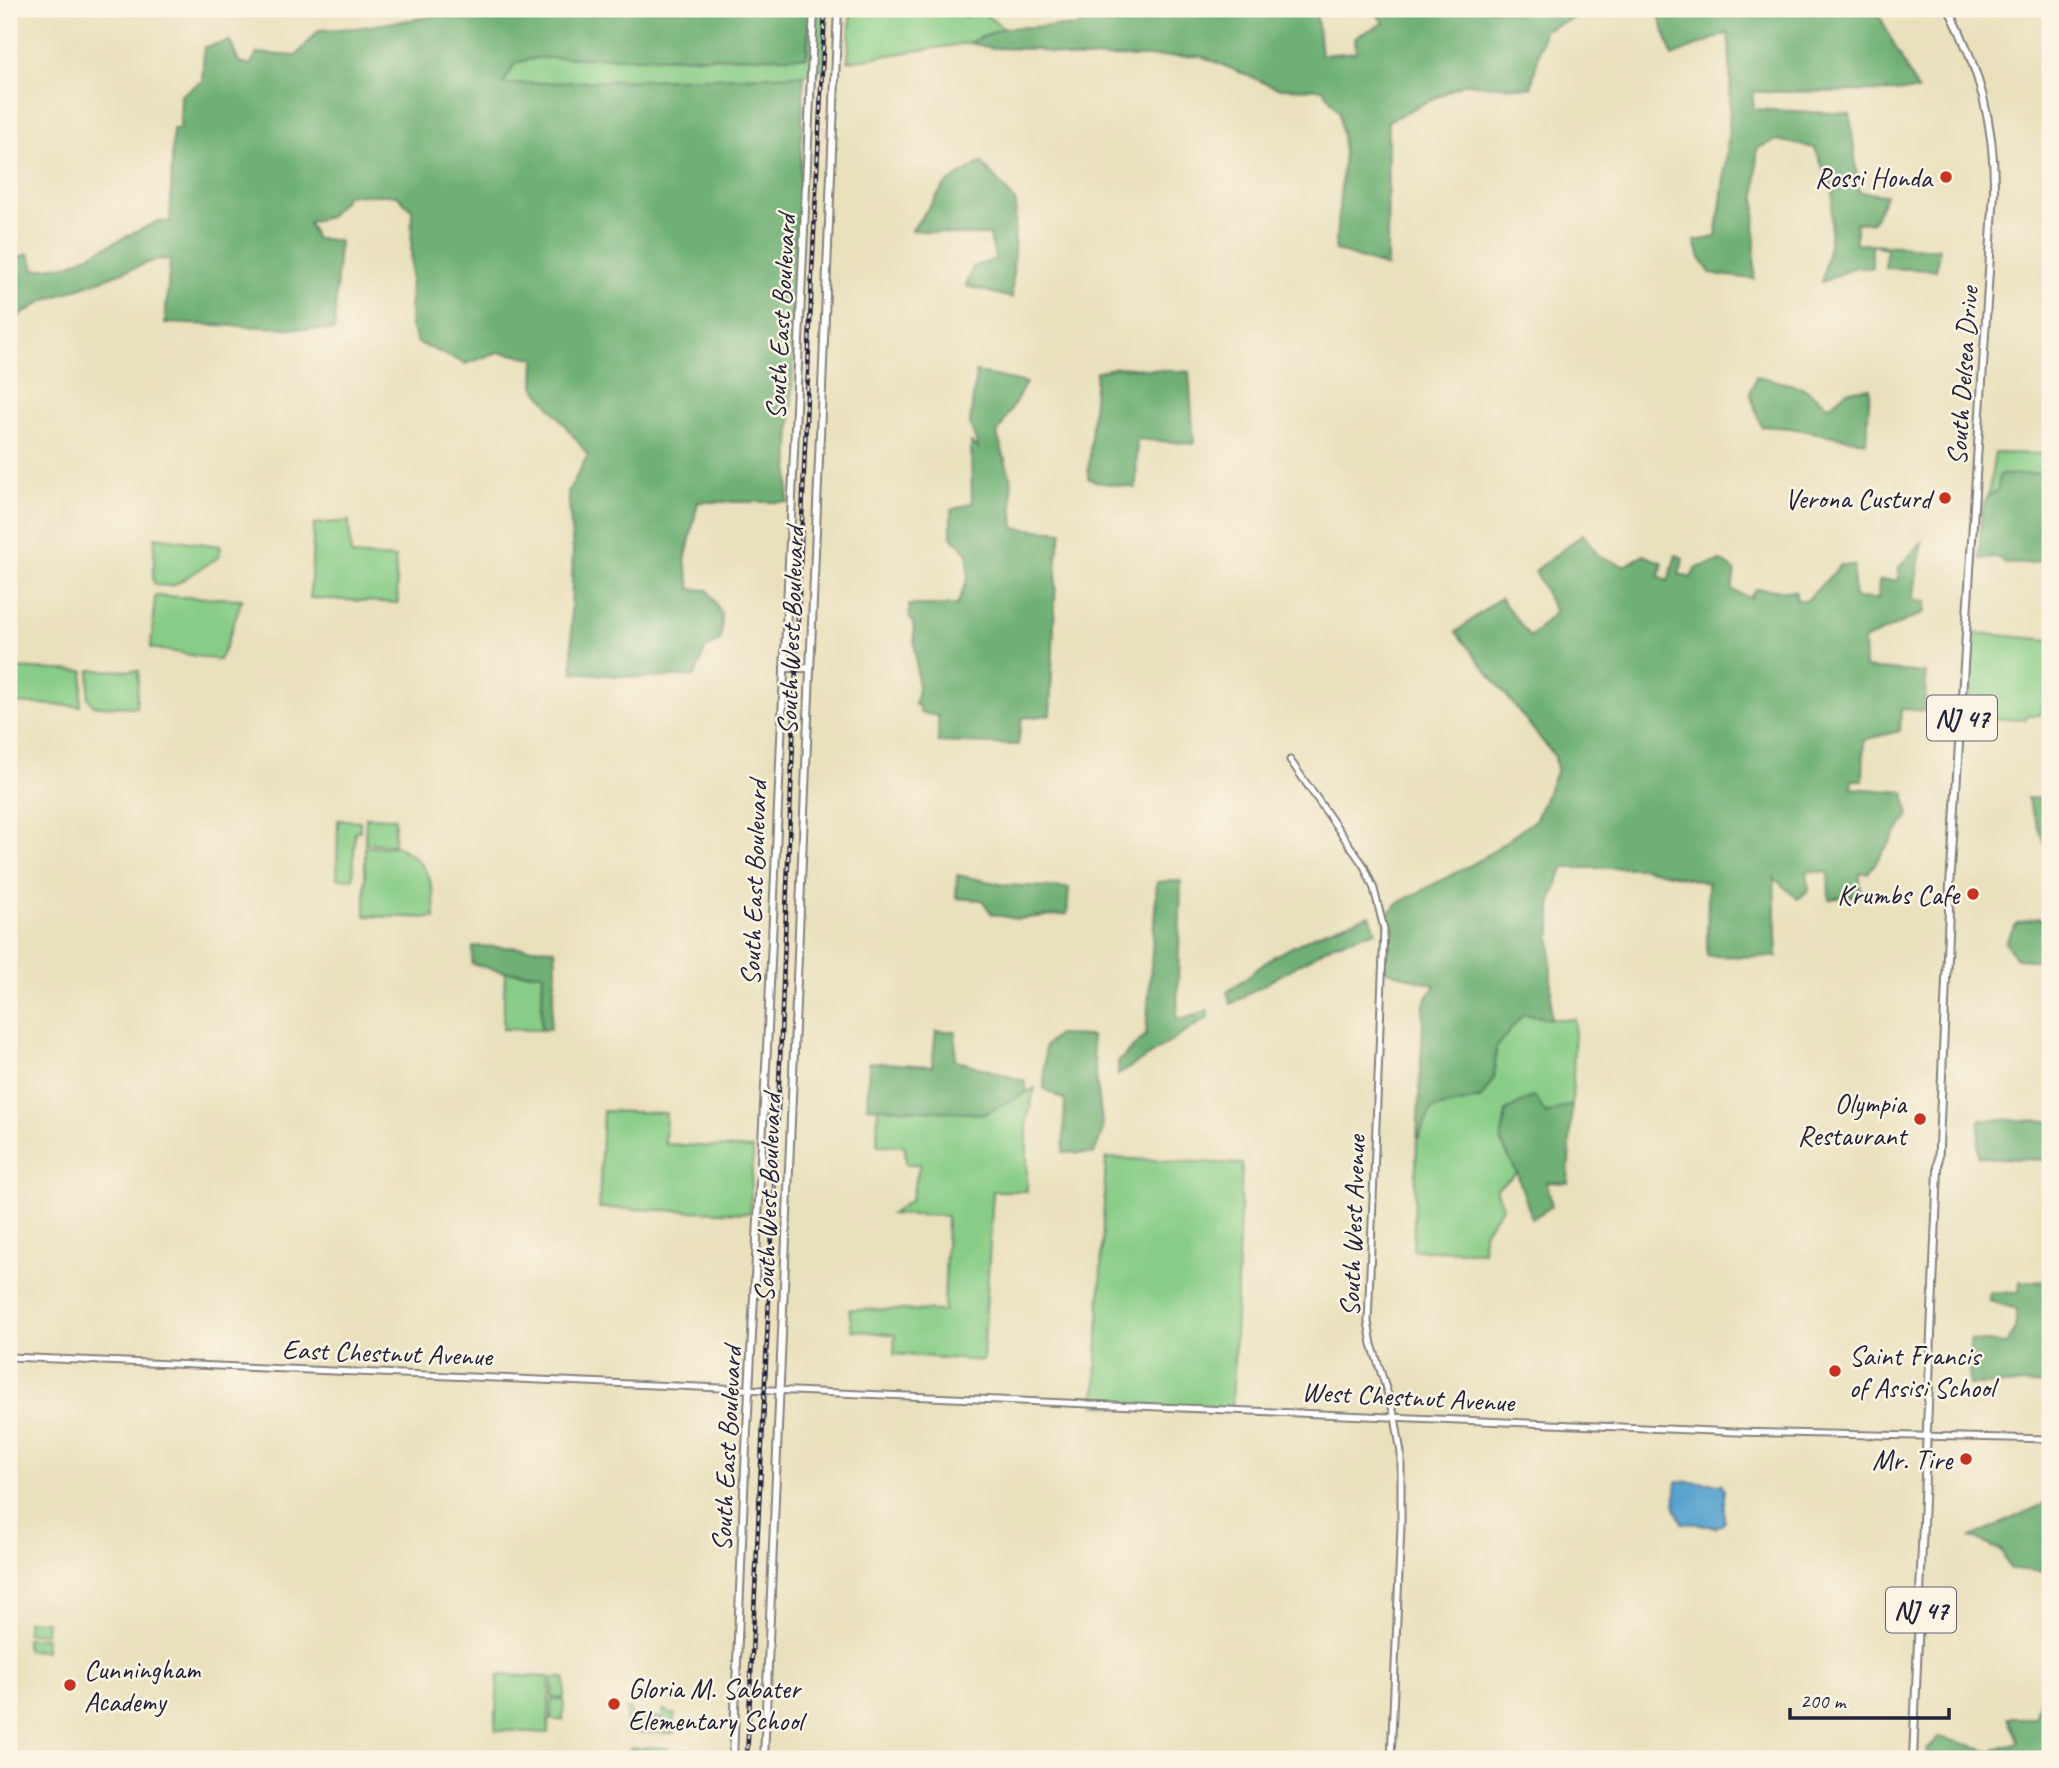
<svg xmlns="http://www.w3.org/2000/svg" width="2059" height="1768" viewBox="0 0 2059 1768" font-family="Caveat,sans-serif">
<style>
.green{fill:#88cd87;stroke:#557861;stroke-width:2}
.forest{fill:#6eb074;stroke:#486958;stroke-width:2}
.water{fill:#56a2ce;stroke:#3c6284;stroke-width:2}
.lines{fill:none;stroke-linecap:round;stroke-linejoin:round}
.tertiary-casing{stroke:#86817c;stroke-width:9}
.secondary-casing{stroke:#86817c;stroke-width:10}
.primary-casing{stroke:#86817c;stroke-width:10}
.tertiary{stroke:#fff;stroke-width:5}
.secondary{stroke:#fff;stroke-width:6}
.primary{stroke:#fff;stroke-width:6}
.rail-casing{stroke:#22223b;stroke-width:4.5}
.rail{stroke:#fcf5e5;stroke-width:2;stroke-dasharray:5;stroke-linecap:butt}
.poi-dot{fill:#c8321e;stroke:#fcf5e5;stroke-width:2.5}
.labels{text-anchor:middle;stroke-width:5;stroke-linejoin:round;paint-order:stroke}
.shield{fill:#fcf5e5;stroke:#63616e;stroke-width:2}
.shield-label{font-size:26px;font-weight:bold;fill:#22223b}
.poi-label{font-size:28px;fill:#22223b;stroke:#fcf5e5;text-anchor:end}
.street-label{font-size:28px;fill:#22223b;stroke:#fcf5e5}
</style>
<rect width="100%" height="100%" fill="#fcf5e5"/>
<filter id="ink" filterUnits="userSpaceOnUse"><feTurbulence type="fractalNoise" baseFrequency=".0143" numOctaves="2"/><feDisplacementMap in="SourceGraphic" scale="14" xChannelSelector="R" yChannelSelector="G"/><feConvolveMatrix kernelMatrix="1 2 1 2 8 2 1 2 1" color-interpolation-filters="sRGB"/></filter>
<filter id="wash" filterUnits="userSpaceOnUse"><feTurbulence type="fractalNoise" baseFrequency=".00686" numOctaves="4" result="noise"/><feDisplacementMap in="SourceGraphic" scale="28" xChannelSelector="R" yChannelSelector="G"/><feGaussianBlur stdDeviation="1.57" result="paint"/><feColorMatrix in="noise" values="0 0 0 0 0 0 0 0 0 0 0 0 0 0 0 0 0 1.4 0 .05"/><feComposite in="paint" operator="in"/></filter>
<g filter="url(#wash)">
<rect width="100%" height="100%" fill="#e9e0bc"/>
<g class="green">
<polygon points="810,9 827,9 824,68 804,75 503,85 515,63 536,58 807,57"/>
<polygon points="851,9 962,9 965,17 982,12 1003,28 969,43 848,61"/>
<polygon points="1995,453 2050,454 2050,471 1998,490 1988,496"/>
<polygon points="349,521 351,555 395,558 398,603 310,598 314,524"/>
<polygon points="155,537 221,546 219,557 173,586 156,585 153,581"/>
<polygon points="155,596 242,599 226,646 219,660 151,648"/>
<polygon points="1974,633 2050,640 2050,707 2041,707 2040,715 2027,715 2026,720 1967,717"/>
<polygon points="9,668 84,671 80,706 9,703"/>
<polygon points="90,670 139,671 136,707 94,706 88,698"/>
<polygon points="366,817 395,818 394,844 365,843"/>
<polygon points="338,820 360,821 360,831 355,831 353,879 337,878"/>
<path d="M 396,846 C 430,863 434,882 435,918 L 365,916 L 365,847 Z"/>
<polygon points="505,972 543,973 541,1030 503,1029"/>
<polygon points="1523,1014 1551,1019 1575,1019 1572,1104 1546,1115 1501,1142 1517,1173 1496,1189 1503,1206 1484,1232 1483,1251 1413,1250 1417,1140 1432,1109 1481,1098 1494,1078 1496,1048"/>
<polygon points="1035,1088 1027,1119 1027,1191 993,1191 983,1361 894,1354 895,1335 852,1330 849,1309 944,1311 947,1216 891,1214 911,1200 920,1164 906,1164 905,1146 877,1145 878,1107 985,1114"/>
<polygon points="603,1111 666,1113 665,1144 753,1149 750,1213 599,1208"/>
<polygon points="1106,1158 1242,1164 1232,1411 1095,1405"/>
<polygon points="27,1621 47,1621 46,1634 27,1633"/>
<polygon points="26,1638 46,1638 45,1651 26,1650"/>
<polygon points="498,1675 550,1677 548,1733 495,1730"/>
<polygon points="553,1678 565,1678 564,1698 552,1698"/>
<polygon points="552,1699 564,1700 563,1720 551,1720"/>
<polygon points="627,1709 631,1709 632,1717 662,1718 663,1710 668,1711 668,1714 675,1714 674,1733 626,1732"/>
<polygon points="644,1747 668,1748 667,1759 630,1759 630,1748 644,1749"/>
</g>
<g class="forest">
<polygon points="473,9 810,9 807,57 536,58 515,63 503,84 804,75 788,502 698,502 685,561 691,589 708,590 722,615 721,639 705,650 695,676 643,678 573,672 571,612 573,550 568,492 588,455 534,386 535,358 498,352 466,364 418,343 410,324 412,210 397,195 348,195 329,217 309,222 315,238 339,241 334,330 165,323 170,260 158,259 44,301 9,322 9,286 14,286 15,258 29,254 35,270 71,264 158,221 170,222 173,129 180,129 181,95 202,81 204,47 230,41 239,63 250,65 257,53 296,56 319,30 355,28 471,11"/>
<polygon points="1092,9 1316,9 1321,55 1356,52 1355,37 1384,23 1372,9 1597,9 1544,30 1531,88 1463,84 1388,121 1387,267 1335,250 1344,153 1339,112 1323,89 1277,88 1201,56 1071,58 1037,49 992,48 969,43 1003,28 1055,26 1077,27"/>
<path d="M 1657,9 L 1876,9 L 1918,91 L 1752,92 L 1754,109 L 1850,114 L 1859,192 L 1886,195 L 1873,222 L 1856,223 L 1856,243 L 1939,249 L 1936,270 L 1885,268 L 1886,248 L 1872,245 L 1872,268 L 1855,267 L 1822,282 L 1830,239 L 1833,192 L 1815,148 L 1777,140 L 1757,148 L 1754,279 L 1711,274 L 1700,258 L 1695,241 L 1716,237 C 1726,169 1735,102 1728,33 L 1672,56 Z"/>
<polygon points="981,162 1016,202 1012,298 966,286 973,267 995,259 990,235 960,235 912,230 945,185"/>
<polygon points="1118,367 1189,372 1194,444 1137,439 1136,488 1097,482 1088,478 1096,372"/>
<polygon points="976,372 1026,383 997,434 1011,479 1014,528 1062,532 1057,556 1050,715 1022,718 1018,745 938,742 938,716 920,713 919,706 915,705 918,688 913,621 910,620 909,605 957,605 968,578 968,553 951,536 951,510 972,503 971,443 978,448 970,424"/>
<polygon points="1756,376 1802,387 1829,406 1847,391 1870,388 1866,442 1790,428 1761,426 1750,393"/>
<polygon points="2050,471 2050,570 2046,558 2031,563 2005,564 2000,558 1979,559 1982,507 1988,496 1998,490 1999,475 2045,473"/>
<polygon points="1583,534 1599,556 1624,566 1644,555 1663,563 1659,577 1668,581 1676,555 1684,558 1679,574 1691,578 1695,568 1721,561 1735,570 1732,590 1750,598 1755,589 1795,591 1797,600 1807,600 1841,565 1854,565 1854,598 1878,599 1879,580 1898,580 1899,567 1922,542 1913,600 1926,601 1925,612 1864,640 1865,668 1926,673 1925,711 1901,709 1900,731 1864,740 1863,780 1852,780 1851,788 1904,792 1909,815 1868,873 1860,873 1860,895 1829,899 1828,872 1807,871 1809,890 1798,899 1774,878 1777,957 1707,956 1708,883 1643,868 1563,868 1551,902 1551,1019 1523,1014 1496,1048 1494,1078 1481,1098 1432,1109 1417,1140 1424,1003 1435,985 1384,970 1386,915 1398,903 1482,859 1536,819 1557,770 1555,757 1456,632 1500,598 1530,637 1555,612 1535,571"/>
<polygon points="2027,798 2050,799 2050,856 2049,856"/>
<polygon points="957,875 1005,885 1069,888 1067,914 1017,919 992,914 982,900 956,898"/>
<polygon points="1181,881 1177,1018 1187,1018 1208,1010 1208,1018 1118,1075 1118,1062 1146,1035 1157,882"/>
<polygon points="1370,915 1376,931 1334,944 1231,1004 1227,992 1274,956 1324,931"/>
<polygon points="2039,918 2050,923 2050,961 2016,959 2005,942 2017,923"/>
<polygon points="473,946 555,949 556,971 550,1030 541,1030 543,973 505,972 472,964"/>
<polygon points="936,1031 956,1031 955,1060 1025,1081 1027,1092 985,1114 867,1107 869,1062 932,1066"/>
<polygon points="1058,1035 1091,1036 1103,1130 1094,1154 1063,1152 1065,1100 1044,1089 1045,1046"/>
<polygon points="1534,1096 1546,1114 1572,1104 1568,1183 1547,1182 1552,1206 1532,1219 1517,1173 1501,1142 1506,1111"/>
<polygon points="1980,1119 2050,1121 2050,1160 1978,1157"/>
<polygon points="2020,1281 2050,1282 2049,1384 1969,1385 1970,1340 2006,1344 2015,1330 2017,1309 1989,1301 1989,1292 2019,1293"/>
<polygon points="2050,1501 2050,1572 2010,1569 2002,1551 1971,1537"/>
<polygon points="2050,1682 2050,1759 1998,1759 1927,1755 1927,1750 1940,1737 1992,1751 2019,1742 2008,1718 2036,1718 2042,1688"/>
</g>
<polygon class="water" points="1677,1481 1722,1484 1724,1489 1724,1523 1716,1528 1709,1525 1682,1523 1675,1507"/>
</g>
<g filter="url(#ink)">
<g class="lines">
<defs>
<g id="tertiary">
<polyline points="1290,760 1364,866 1374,889 1384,929 1368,1322 1372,1344 1395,1417 1401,1453 1401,1526 1391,1759"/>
<polyline points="9,1357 1736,1432 2050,1439"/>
</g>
<g id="secondary">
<polyline points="784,668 809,668"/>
<polyline points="733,1759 745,1469 768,1028 814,9"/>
<polyline points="764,1759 838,9"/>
</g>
<path id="primary" d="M 1913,1759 L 1950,886 L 1994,192 C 1995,124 1979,69 1949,9"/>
</defs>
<use href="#tertiary" class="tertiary-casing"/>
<use href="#secondary" class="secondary-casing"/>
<use href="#primary" class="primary-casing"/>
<use href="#tertiary" class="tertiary"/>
<use href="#secondary" class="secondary"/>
<use href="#primary" class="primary"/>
<defs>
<polyline id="rail" points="747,1759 778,1109 812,274 825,9"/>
</defs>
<use href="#rail" class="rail-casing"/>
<use href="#rail" class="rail"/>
</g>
</g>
<g class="poi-dot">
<circle cx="1946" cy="177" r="7"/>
<circle cx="1945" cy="498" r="7"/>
<circle cx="1973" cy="894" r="7"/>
<circle cx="1920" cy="1119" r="7"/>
<circle cx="1835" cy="1371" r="7"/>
<circle cx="1966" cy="1459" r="7"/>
<circle cx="70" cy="1685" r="7"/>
<circle cx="614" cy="1704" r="7"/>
</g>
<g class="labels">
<g class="shield">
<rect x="1927" y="695.5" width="70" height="45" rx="5"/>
<rect x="1886" y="1587.5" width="70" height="45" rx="5"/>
</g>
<g class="shield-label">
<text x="1962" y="727">NJ 47</text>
<text x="1921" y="1619">NJ 47</text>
</g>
<g class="poi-label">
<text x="1932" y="187">Rossi Honda</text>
<text x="1931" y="508">Verona Custurd</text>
<text x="1959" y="904">Krumbs Cafe</text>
<text x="1906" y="1113">Olympia<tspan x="1906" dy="32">Restaurant</tspan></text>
<text x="1849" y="1365" text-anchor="start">Saint Francis<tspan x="1849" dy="32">of Assisi School</tspan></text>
<text x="1952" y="1469">Mr. Tire</text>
<text x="84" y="1679" text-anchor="start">Cunningham<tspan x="84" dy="32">Academy</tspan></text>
<text x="628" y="1698" text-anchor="start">Gloria M. Sabater<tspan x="628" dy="32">Elementary School</tspan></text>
</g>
<g class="street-label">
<text transform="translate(780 317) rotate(-87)" y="10">South East Boulevard</text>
<text transform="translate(1962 376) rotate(-86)" y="10">South Delsea Drive</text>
<text transform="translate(790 631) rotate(-88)" y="10">South West Boulevard</text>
<text transform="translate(753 883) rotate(-88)" y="10">South East Boulevard</text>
<text transform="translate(767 1198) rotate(-88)" y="10">South West Boulevard</text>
<text transform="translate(1352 1226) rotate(-88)" y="10">South West Avenue</text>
<text transform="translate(387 1352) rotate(2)" y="10">East Chestnut Avenue</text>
<text transform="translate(1408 1396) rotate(3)" y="10">West Chestnut Avenue</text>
<text transform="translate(726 1449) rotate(-87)" y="10">South East Boulevard</text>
</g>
</g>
<rect width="2059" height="1768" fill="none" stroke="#fcf5e5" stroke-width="35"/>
<path d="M1790 1708v10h159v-10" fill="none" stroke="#22223b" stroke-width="3.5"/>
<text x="1800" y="1708" font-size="21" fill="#22223b" stroke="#fcf5e5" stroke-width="5" paint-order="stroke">200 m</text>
</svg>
